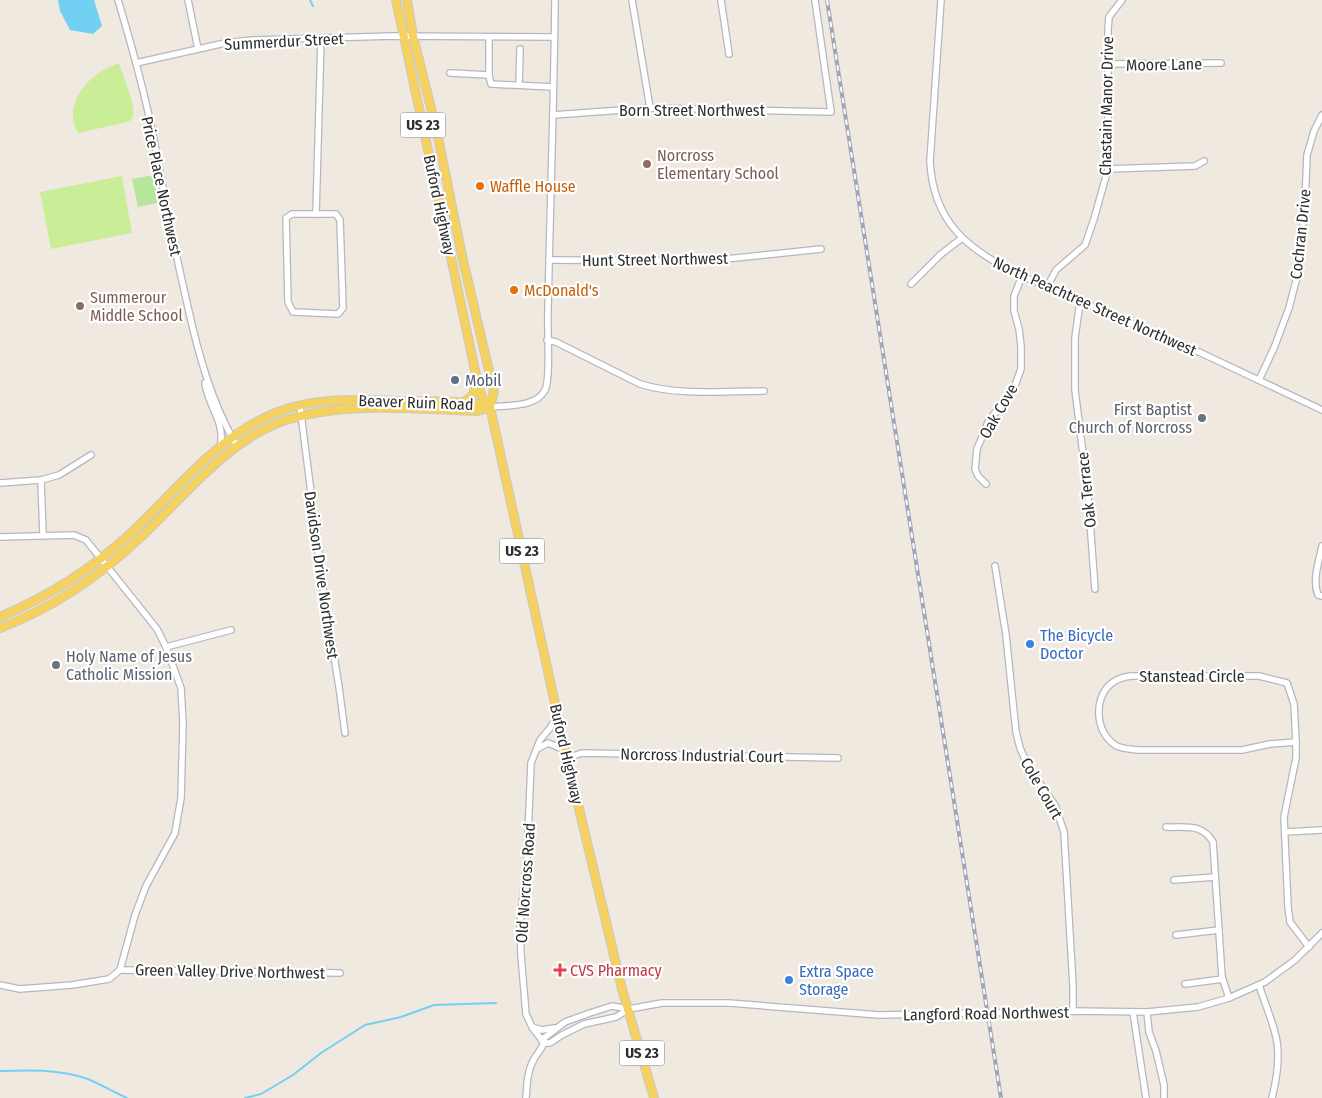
<svg xmlns="http://www.w3.org/2000/svg" width="1322" height="1098" viewBox="0 0 1322 1098" font-family="'Fira Sans Condensed',sans-serif">
<style>
.green{fill:#b6e69c}
.pitch{fill:#caee97}
.water{fill:#72d1f3}
.lines{fill:none;stroke-linecap:round;stroke-linejoin:round}
.stream{stroke:#72d1f3;stroke-width:2}
.minor-casing{stroke:#b4b7c1;stroke-width:8}
.major-casing{stroke:#c9c9c9;stroke-width:10}
.minor{stroke:#fff;stroke-width:5.5}
.major{stroke:#f5d15f;stroke-width:8}
.rail-casing{stroke:#a2a5b8;stroke-width:4}
.rail{stroke:#fff;stroke-width:2;stroke-dasharray:5.5;stroke-linecap:butt}
.education-dot{fill:#8d6e63;stroke:#fff;stroke-width:2}
.food-dot{fill:#e8710a;stroke:#fff;stroke-width:2}
.service-dot{fill:#5c6f8a;stroke:#fff;stroke-width:2}
.worship-dot{fill:#6b7280;stroke:#fff;stroke-width:2}
.shop-dot{fill:#3f7fe0;stroke:#fff;stroke-width:2}
.health-dot{fill:#e0444e;stroke:#fff;stroke-width:2}
.labels{text-anchor:middle;stroke-width:4.5;stroke-linejoin:round;paint-order:stroke}
.shield{fill:#fff;stroke:#6d6d6d;stroke-width:1}
.shield-label{font-size:15px;font-weight:bold;fill:#2e2e2e}
.street-label{font-size:16px;fill:#2e2e2e;stroke:#fff}
.education-label{font-size:16px;fill:#785e54;stroke:#fff;text-anchor:start}
.food-label{font-size:16px;fill:#c56008;stroke:#fff;text-anchor:start}
.service-label{font-size:16px;fill:#4e5e75;stroke:#fff;text-anchor:start}
.worship-label{font-size:16px;fill:#5b616d;stroke:#fff;text-anchor:end}
.shop-label{font-size:16px;fill:#366cbe;stroke:#fff;text-anchor:start}
.health-label{font-size:16px;fill:#be3a42;stroke:#fff;text-anchor:start}
</style>
<rect width="100%" height="100%" fill="#efe9e0"/>
<polygon class="green" points="153,175 158,203 138,207 132,179"/>
<g class="pitch">
<path d="M 119,63 C 122,73 137,109 133,117 C 131,121 127,122 123,123 L 78,133 C 61,102 91,72 119,63 Z"/>
<polygon points="122,176 132,233 51,249 40,192"/>
</g>
<polygon class="water" points="58,0 94,0 102,26 93,34 70,30 60,11"/>
<g class="lines">
<g class="stream">
<polyline points="310,0 313,6"/>
<path d="M 0,1071 C 28,1070 57,1069 85,1078 C 99,1083 113,1092 127,1098"/>
<polyline points="245,1098 261,1094 293,1075 321,1053 365,1025 401,1017 434,1005 496,1003"/>
</g>
<defs>
<g id="minor">
<path d="M 118,0 C 134,53 149,107 158,162 C 167,209 176,256 187,303 C 198,353 211,402 237,446"/>
<polyline points="188,0 198,49"/>
<polyline points="632,0 650,108"/>
<polyline points="721,0 729,54"/>
<path d="M 941,0 L 930,161 C 933,223 969,251 1022,276 L 1199,352 L 1322,410"/>
<polyline points="489,37 489,76 491,84 553,87"/>
<polyline points="136,63 225,43 252,40 393,36 554,37"/>
<polyline points="1107,64 1221,63"/>
<polyline points="450,73 489,75"/>
<polyline points="519,85 520,49"/>
<polyline points="553,115 650,108 831,112 815,0"/>
<polyline points="1108,169 1195,166 1204,161"/>
<polygon points="292,214 336,214 340,220 343,308 338,314 293,312 288,302 286,218"/>
<polyline points="316,214 321,38"/>
<polyline points="549,260 707,261 821,249"/>
<polyline points="911,284 940,255 962,238"/>
<polyline points="1047,287 1056,270 1085,245 1094,219 1108,169 1108,29 1109,17 1122,0"/>
<polyline points="1080,302 1075,338 1075,390 1088,494 1095,589"/>
<path d="M 547,340 L 556,342 L 640,384 C 679,396 723,391 764,391"/>
<polyline points="1259,380 1274,348 1289,308 1299,269 1305,203 1307,155 1314,131 1322,115"/>
<path d="M 205,383 C 208,407 226,422 220,447"/>
<polyline points="300,406 324,595 339,687 345,733"/>
<path d="M 490,407 C 507,405 536,408 545,390 C 551,380 547,326 548,311 C 550,207 554,104 555,0"/>
<polyline points="41,480 43,535"/>
<polyline points="0,483 41,480 59,475 91,455"/>
<polyline points="986,484 978,476 975,469 977,449 988,422 1014,388 1021,369 1021,346 1019,329 1014,311 1014,296 1022,276"/>
<polyline points="0,537 74,535 86,540 157,629 166,647 181,688 183,724 181,798 178,815 175,833 146,886 135,915 120,970 109,979 72,985 20,989 0,985"/>
<path d="M 1322,546 C 1319,561 1312,581 1318,595 L 1322,596"/>
<polyline points="995,566 1006,635 1016,732 1020,748 1029,768 1055,805 1064,832 1073,986 1073,1011"/>
<polyline points="166,647 231,630"/>
<path d="M 1131,676 L 1259,676 L 1287,683 L 1294,704 L 1296,742 L 1270,744 L 1242,750 L 1138,750 C 1130,749 1121,749 1115,745 C 1095,732 1093,697 1112,683 C 1118,678 1124,677 1131,676 Z"/>
<polyline points="1296,742 1296,758 1284,817 1288,907 1290,922 1309,947"/>
<polyline points="537,749 548,743 565,750"/>
<polyline points="567,758 582,753 838,758"/>
<path d="M 1166,827 C 1186,828 1202,823 1213,842 L 1222,977 L 1229,998"/>
<polyline points="1285,832 1322,830"/>
<polyline points="1174,880 1215,877"/>
<polyline points="1176,935 1219,930"/>
<polyline points="120,970 340,973"/>
<polyline points="1185,984 1223,979"/>
<path d="M 1259,985 C 1264,1001 1271,1017 1275,1033 C 1281,1053 1277,1078 1272,1098"/>
<polyline points="1133,1012 1146,1098"/>
<polyline points="1147,1012 1149,1032 1156,1051 1164,1085 1164,1098"/>
<polyline points="532,1027 542,1030 554,1028"/>
<polyline points="544,1043 550,1043 562,1035 584,1024 616,1017 629,1009 662,1003 729,1003 879,1015 1073,1011 1147,1012 1198,1007 1229,998 1265,982 1295,960 1322,933"/>
<polyline points="544,1043 532,1027 526,1014 521,955 520,924 527,859 531,763 540,740 550,728 558,715"/>
<path d="M 526,1098 C 527,1085 527,1071 534,1059 C 538,1052 545,1046 544,1038 L 565,1022 L 590,1013 L 612,1006 L 629,1009"/>
</g>
<g id="major">
<polyline points="396,0 475,370 482,397 490,407 567,758 622,989 654,1098"/>
<polyline points="407,0 413,36 437,132 462,256 494,392 490,407"/>
<path d="M 463,402 C 472,399 476,391 476,381"/>
<path d="M 0,617 C 47,597 92,569 130,534 C 172,495 212,443 264,418 C 305,397 353,399 398,401 C 428,402 458,400 488,406"/>
<path d="M 0,628 C 53,608 101,575 142,536 C 185,496 228,439 286,420 C 347,401 414,409 478,411 L 490,407"/>
</g>
</defs>
<use href="#minor" class="minor-casing"/>
<use href="#major" class="major-casing"/>
<use href="#minor" class="minor"/>
<use href="#major" class="major"/>
<defs>
<polyline id="rail" points="827,0 1001,1098"/>
</defs>
<use href="#rail" class="rail-casing"/>
<use href="#rail" class="rail"/>
</g>
<g class="education-dot">
<circle cx="647" cy="164" r="5"/>
<circle cx="80" cy="306" r="5"/>
</g>
<g class="food-dot">
<circle cx="480" cy="186" r="5"/>
<circle cx="514" cy="290" r="5"/>
</g>
<circle class="service-dot" cx="455" cy="380" r="5"/>
<g class="worship-dot">
<circle cx="1202" cy="418" r="5"/>
<circle cx="56" cy="665" r="5"/>
</g>
<g class="shop-dot">
<circle cx="1030" cy="644" r="5"/>
<circle cx="789" cy="980" r="5"/>
</g>
<path class="health-dot" d="M557.5 962.5h5v5h5v5h-5v5h-5v-5h-5v-5h5z"/>
<g class="labels">
<g class="shield">
<rect x="400.5" y="112.5" width="45" height="25" rx="4"/>
<rect x="499.5" y="538.5" width="45" height="25" rx="4"/>
<rect x="619.5" y="1040.5" width="45" height="25" rx="4"/>
</g>
<g class="shield-label">
<text x="423" y="130">US 23</text>
<text x="522" y="556">US 23</text>
<text x="642" y="1058">US 23</text>
</g>
<g class="street-label">
<text transform="translate(284 41) rotate(-3)" y="6">Summerdur Street</text>
<text transform="translate(1164 64) rotate(-1)" y="6">Moore Lane</text>
<text transform="translate(1106 106) rotate(-89)" y="6">Chastain Manor Drive</text>
<text x="692" y="116">Born Street Northwest</text>
<text transform="translate(162 186) rotate(78)" y="6">Price Place Northwest</text>
<text transform="translate(440 205) rotate(78)" y="6">Buford Highway</text>
<text transform="translate(1300 234) rotate(-84)" y="6">Cochran Drive</text>
<text transform="translate(655 259) rotate(-1)" y="6">Hunt Street Northwest</text>
<text transform="translate(1095 306) rotate(24)" y="6">North Peachtree Street Northwest</text>
<text transform="translate(416 402) rotate(2)" y="6">Beaver Ruin Road</text>
<text transform="translate(998 411) rotate(-60)" y="6">Oak Cove</text>
<text transform="translate(1086 490) rotate(-96)" y="6">Oak Terrace</text>
<text transform="translate(322 575) rotate(82)" y="6">Davidson Drive Northwest</text>
<text x="1192" y="682">Stanstead Circle</text>
<text transform="translate(567 754) rotate(77)" y="6">Buford Highway</text>
<text transform="translate(702 755) rotate(1)" y="6">Norcross Industrial Court</text>
<text transform="translate(1042 788) rotate(60)" y="6">Cole Court</text>
<text transform="translate(525 883) rotate(-86)" y="6">Old Norcross Road</text>
<text transform="translate(230 971) rotate(1)" y="6">Green Valley Drive Northwest</text>
<text transform="translate(986 1013) rotate(-1)" y="6">Langford Road Northwest</text>
</g>
<g class="education-label">
<text x="657" y="161">Norcross<tspan x="657" dy="18">Elementary School</tspan></text>
<text x="90" y="303">Summerour<tspan x="90" dy="18">Middle School</tspan></text>
</g>
<g class="food-label">
<text x="490" y="192">Waffle House</text>
<text x="524" y="296">McDonald's</text>
</g>
<g class="service-label">
<text x="465" y="386">Mobil</text>
</g>
<g class="worship-label">
<text x="1192" y="415">First Baptist<tspan x="1192" dy="18">Church of Norcross</tspan></text>
<text x="66" y="662" text-anchor="start">Holy Name of Jesus<tspan x="66" dy="18">Catholic Mission</tspan></text>
</g>
<g class="shop-label">
<text x="1040" y="641">The Bicycle<tspan x="1040" dy="18">Doctor</tspan></text>
<text x="799" y="977">Extra Space<tspan x="799" dy="18">Storage</tspan></text>
</g>
<g class="health-label">
<text x="570" y="976">CVS Pharmacy</text>
</g>
</g>
</svg>
